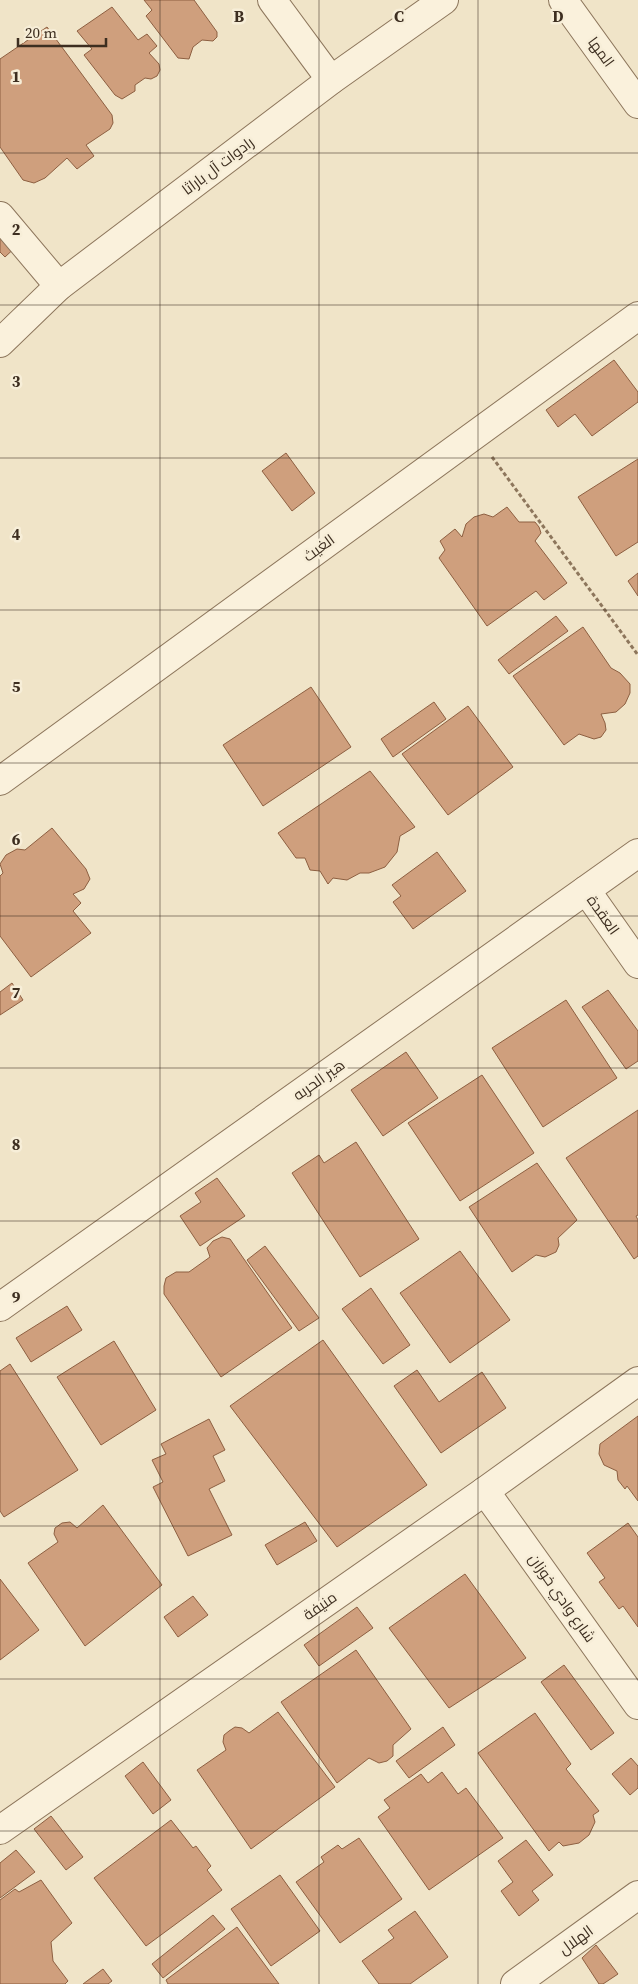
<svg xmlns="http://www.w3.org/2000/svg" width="638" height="1984" viewBox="0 0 638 1984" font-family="'Source Serif 4',Cairo,serif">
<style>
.building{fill:#cf9f7d;stroke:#8d5f41}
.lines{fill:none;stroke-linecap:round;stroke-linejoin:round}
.minor-casing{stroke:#8d765c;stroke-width:30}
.path{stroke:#8d765c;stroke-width:3;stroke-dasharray:4 2.5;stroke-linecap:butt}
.minor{stroke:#faf1dc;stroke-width:28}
.grid{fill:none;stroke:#3d2e20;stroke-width:1;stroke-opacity:0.55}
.labels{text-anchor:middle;stroke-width:5;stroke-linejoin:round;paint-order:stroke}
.street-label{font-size:15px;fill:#3d2e20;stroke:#f7eed8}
.grid-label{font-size:16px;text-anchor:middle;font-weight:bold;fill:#3d2e20;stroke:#f7eed8;stroke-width:5;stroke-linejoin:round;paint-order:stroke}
</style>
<rect width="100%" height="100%" fill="#f0e4c8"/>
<g class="building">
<polygon points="144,0 194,0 217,32 217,37 213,41 202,40 193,47 189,59 178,58 146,16 152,10"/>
<polygon points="112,7 138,40 147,34 157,46 149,53 159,64 160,70 157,76 151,79 145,78 135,85 135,91 122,99 115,95 84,55 92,49 77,31"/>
<polygon points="47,27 112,115 113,123 110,129 86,145 94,156 77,169 67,158 45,178 34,183 23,180 0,147 0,59"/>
<polygon points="0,222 20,243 5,257 0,252"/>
<polygon points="614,360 638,392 638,402 592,436 575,414 558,427 546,410"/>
<polygon points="286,453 315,493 292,511 262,471"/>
<polygon points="638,459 638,542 616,556 578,497"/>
<polygon points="507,507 519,522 535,522 539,527 541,533 535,541 567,583 544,600 536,591 487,626 439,558 445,550 440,541 455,529 462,537 466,524 474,517 484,514 493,517"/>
<polygon points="638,573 638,596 628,581"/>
<polygon points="556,616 568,631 509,674 498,660"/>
<polygon points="583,627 611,668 620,673 630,684 630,693 625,704 616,712 601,714 605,723 606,730 601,737 594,739 579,734 564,745 513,676"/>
<polygon points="311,687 351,747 263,806 223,745"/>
<polygon points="434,702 446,719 393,757 381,739"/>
<polygon points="468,706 513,767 448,815 402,754"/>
<polygon points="370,771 415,827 400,836 397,852 385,867 369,873 360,873 347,880 333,878 328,884 320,871 310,870 305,858 296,858 278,833"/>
<polygon points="52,828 86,869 90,879 84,889 73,894 81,903 73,911 91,933 31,977 0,936 0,876 3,873 0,864 6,855 17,849 25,850"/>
<polygon points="437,852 466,891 413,929 393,902 401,896 392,885"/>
<polygon points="12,983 23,1000 0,1015 0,992"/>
<polygon points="608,990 638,1031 638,1061 626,1069 582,1007"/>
<polygon points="566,1000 617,1078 543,1127 492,1048"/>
<polygon points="406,1052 438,1098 383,1136 351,1090"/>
<polygon points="482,1075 534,1153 460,1201 408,1123"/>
<polygon points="638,1110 638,1215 636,1216 638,1220 638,1256 634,1259 566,1158"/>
<polygon points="356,1142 419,1239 360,1277 292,1173 319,1155 324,1163"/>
<polygon points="537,1163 577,1220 558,1238 559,1245 556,1252 545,1257 536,1255 512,1272 469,1207"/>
<polygon points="217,1178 245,1216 200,1246 180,1216 201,1202 195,1193"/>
<polygon points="222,1237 230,1239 292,1328 221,1377 164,1294 164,1286 166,1278 176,1272 189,1272 210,1257 207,1248 213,1241"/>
<polygon points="265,1246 319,1318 299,1331 247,1260"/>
<polygon points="460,1251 510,1320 450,1363 400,1293"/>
<polygon points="371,1288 410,1345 383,1364 342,1309"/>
<polygon points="67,1306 82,1330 31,1362 16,1338"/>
<polygon points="323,1340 427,1485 337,1547 230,1406"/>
<polygon points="114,1341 156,1410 101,1445 57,1377"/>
<polygon points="10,1364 78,1470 4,1517 0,1511 0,1371"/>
<polygon points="417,1370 439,1402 482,1372 506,1408 441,1453 394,1386"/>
<polygon points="638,1416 638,1501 627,1486 625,1489 618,1480 617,1471 604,1465 599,1454 600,1444"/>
<polygon points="209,1419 225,1450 213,1456 225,1481 209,1489 232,1535 188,1556 153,1487 163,1482 152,1460 166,1454 161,1444"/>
<polygon points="103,1505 162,1585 85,1646 28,1563 58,1542 54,1534 55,1528 62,1523 70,1522 77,1528"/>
<polygon points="305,1522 317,1541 277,1565 265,1545"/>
<polygon points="628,1523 638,1537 638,1627 623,1606 619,1609 599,1582 605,1578 587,1553"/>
<polygon points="465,1574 526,1658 449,1708 389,1628"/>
<polygon points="0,1579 39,1630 0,1660"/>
<polygon points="193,1596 208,1615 178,1637 164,1617"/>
<polygon points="357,1607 373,1628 319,1666 304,1645"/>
<polygon points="356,1650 411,1729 393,1745 393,1756 387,1761 379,1763 369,1758 337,1783 281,1702"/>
<polygon points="564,1665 614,1733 591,1750 541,1682"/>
<polygon points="278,1712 335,1787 251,1849 197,1770 226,1750 223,1742 224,1735 229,1731 235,1727 242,1728 249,1733"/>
<polygon points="535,1713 571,1764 566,1769 599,1811 593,1815 595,1822 589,1835 579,1843 563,1846 559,1842 549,1851 478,1753"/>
<polygon points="443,1727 455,1745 409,1778 396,1761"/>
<polygon points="631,1758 638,1766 638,1788 630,1795 612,1774"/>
<polygon points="143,1762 171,1800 153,1814 125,1776"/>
<polygon points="442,1772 458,1794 466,1788 503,1838 429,1890 378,1817 390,1808 384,1800 421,1774 428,1783"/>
<polygon points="51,1816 83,1857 66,1870 34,1829"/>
<polygon points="171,1820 193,1848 196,1846 211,1866 207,1870 222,1890 146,1946 94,1878"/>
<polygon points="359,1838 402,1899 340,1943 296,1882 324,1862 321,1857 338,1845 342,1849"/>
<polygon points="526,1840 553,1875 532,1891 539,1900 519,1916 501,1891 513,1882 498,1861"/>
<polygon points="16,1850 35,1872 0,1898 0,1863"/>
<polygon points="280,1875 320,1931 271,1966 231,1909"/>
<polygon points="41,1880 72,1923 51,1942 53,1961 68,1981 65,1984 0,1984 0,1900 15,1889 19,1892"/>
<polygon points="415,1911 448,1957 410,1984 379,1984 362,1961 394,1938 388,1930"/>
<polygon points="213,1915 225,1929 163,1978 152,1964"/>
<polygon points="237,1927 279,1984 168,1984 166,1980"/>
<polygon points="596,1945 618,1974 603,1984 599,1984 582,1958"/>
<polygon points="103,1969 112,1981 108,1984 83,1984"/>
</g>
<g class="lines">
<defs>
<g id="minor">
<polyline points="272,0 331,80"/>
<polyline points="563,0 638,104"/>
<polyline points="0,216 59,286"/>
<polyline points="0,343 59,286 331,80 444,0"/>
<polyline points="0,781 638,316"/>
<polyline points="586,890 638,964"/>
<polyline points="0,1307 638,853"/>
<polyline points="485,1491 638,1705"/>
<polyline points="0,1830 485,1491 638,1381"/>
<polyline points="515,1984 638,1895"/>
</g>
</defs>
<use href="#minor" class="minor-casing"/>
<polyline class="path" points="492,457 638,655"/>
<use href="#minor" class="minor"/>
</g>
<path class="grid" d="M 160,0 L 160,1984M 319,0 L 319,1984M 478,0 L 478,1984M 0,153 L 638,153M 0,305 L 638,305M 0,458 L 638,458M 0,610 L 638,610M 0,763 L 638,763M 0,916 L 638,916M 0,1068 L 638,1068M 0,1221 L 638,1221M 0,1374 L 638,1374M 0,1526 L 638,1526M 0,1679 L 638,1679M 0,1831 L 638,1831"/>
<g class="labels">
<g class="street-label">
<text transform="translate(601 52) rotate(54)" y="5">المها</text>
<text transform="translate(218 166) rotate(-37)" y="5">رادوات آل باراثا</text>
<text transform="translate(319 548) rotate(-36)" y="5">الغيث</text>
<text transform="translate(603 915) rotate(55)" y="5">العقدة</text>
<text transform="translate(319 1080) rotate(-35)" y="5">هير الحربه</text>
<text transform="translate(562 1598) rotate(55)" y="5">شارع وادي خوزان</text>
<text transform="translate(320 1606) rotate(-35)" y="5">منيفة</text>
<text transform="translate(576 1940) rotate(-36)" y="5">الهلال</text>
</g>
</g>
<g class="grid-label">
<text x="239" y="22">B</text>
<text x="399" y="22">C</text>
<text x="558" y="22">D</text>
<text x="16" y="82">1</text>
<text x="16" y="235">2</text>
<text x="16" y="387">3</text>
<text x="16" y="540">4</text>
<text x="16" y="692">5</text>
<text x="16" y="845">6</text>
<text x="16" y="998">7</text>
<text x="16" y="1150">8</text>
<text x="16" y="1303">9</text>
</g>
<path d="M18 38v8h88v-8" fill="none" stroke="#3d2e20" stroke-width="2.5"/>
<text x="25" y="38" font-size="15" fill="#3d2e20" stroke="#f7eed8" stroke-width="4" paint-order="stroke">20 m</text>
</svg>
